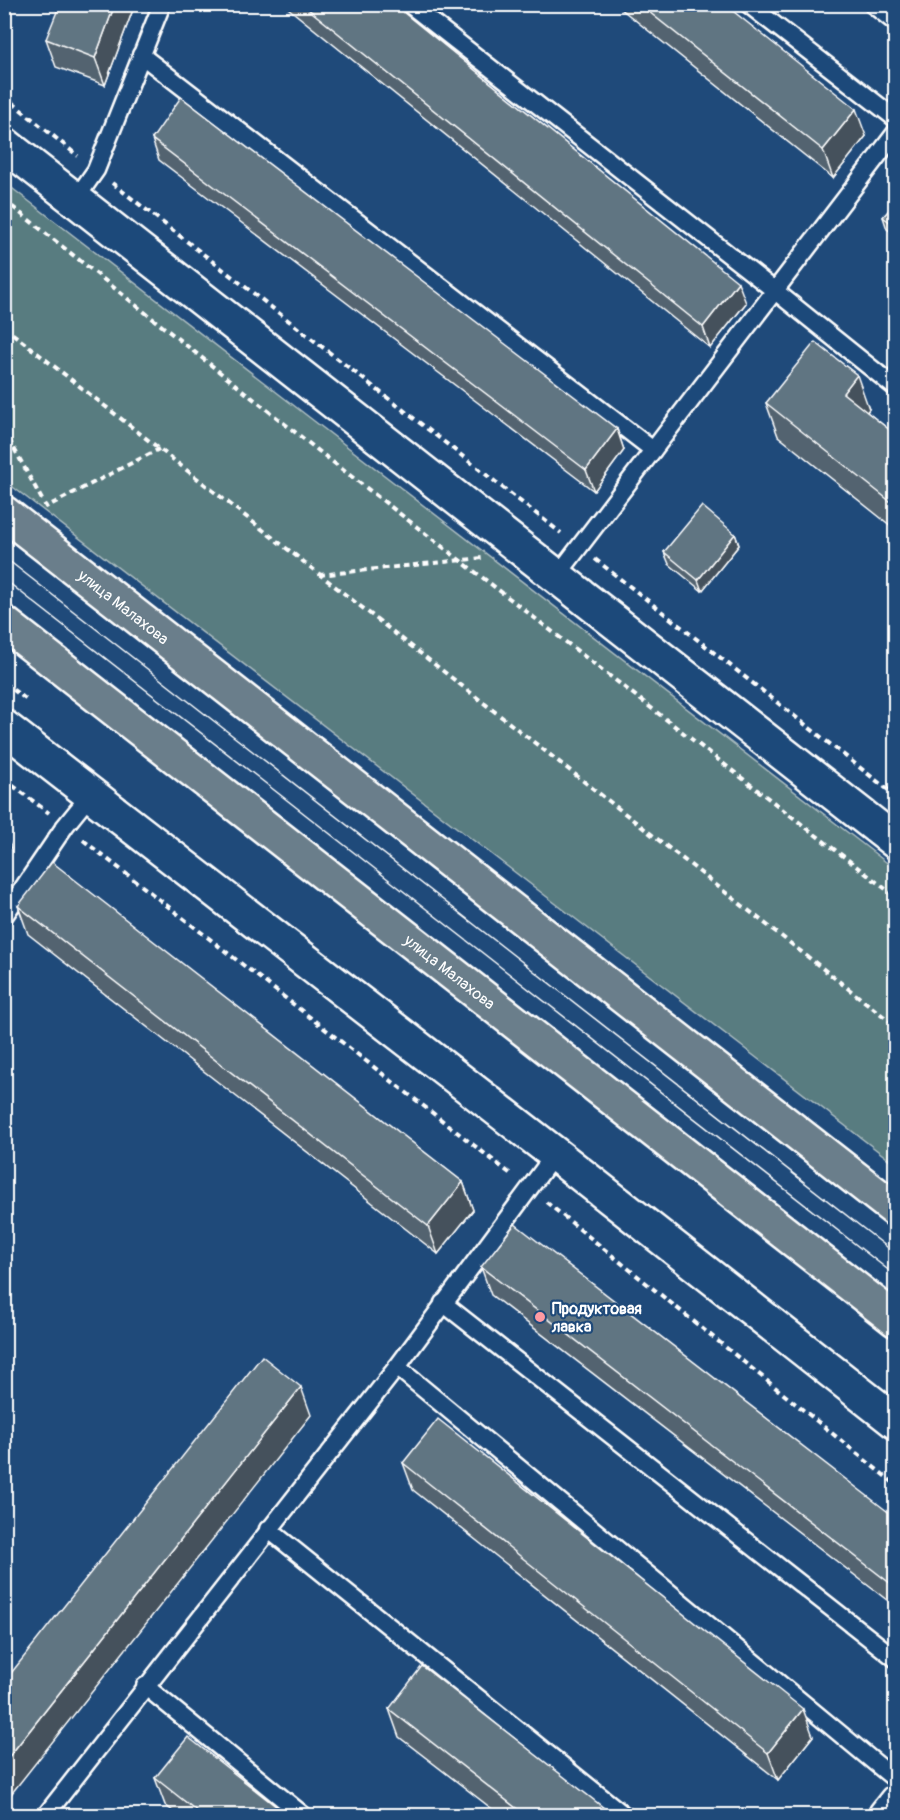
<svg xmlns="http://www.w3.org/2000/svg" width="900" height="1820" viewBox="0 0 900 1820" font-family="Pangolin,sans-serif">
<style>
.green{fill:#587b80;stroke:#acbdc0;stroke-width:1.5}
.lines{fill:none;stroke-linecap:round;stroke-linejoin:round}
.lane-casing{stroke:#fff;stroke-width:21}
.secondary-casing{stroke:#fff;stroke-width:38}
.primary-casing{stroke:#fff;stroke-width:38}
.path{stroke:#fff;stroke-width:4;stroke-dasharray:6 4.5;stroke-linecap:butt}
.lane{stroke:#1f4a7a;stroke-width:16}
.secondary{stroke:#1f4a7a;stroke-width:33}
.primary{stroke:#6b7e8b;stroke-width:33}
.tram{stroke:#fff;stroke-width:1.5}
.wall{fill:#536470;stroke:#fff;stroke-width:1.5}
.shaded-wall{fill:#44515b;stroke:#fff;stroke-width:1.5}
.building{fill:#617482;stroke:#fff;stroke-width:1.5}
.poi-dot{fill:#ff9aa2;stroke:#1f4a7a;stroke-width:2}
.labels{text-anchor:middle;stroke-width:4.5;stroke-linejoin:round;paint-order:stroke}
.street-label{font-size:16px;fill:#fff;stroke:#1f4a7a}
.poi-label{font-size:16px;font-weight:bold;fill:#fff;stroke:#1f4a7a;text-anchor:start}
</style>
<rect width="100%" height="100%" fill="#1f4a7a"/>
<filter id="ink" filterUnits="userSpaceOnUse"><feTurbulence type="fractalNoise" baseFrequency=".0167" numOctaves="2"/><feDisplacementMap in="SourceGraphic" scale="12" xChannelSelector="R" yChannelSelector="G"/><feConvolveMatrix kernelMatrix="1 2 1 2 8 2 1 2 1" color-interpolation-filters="sRGB"/></filter>
<g filter="url(#ink)">
<polygon class="green" points="4,182 895,869 895,1164 5,481"/>
<g class="lines">
<defs>
<g id="lane">
<polyline points="409,4 774,290 896,388"/>
<polyline points="748,4 896,119"/>
<polyline points="872,4 896,23"/>
<polyline points="141,55 653,450"/>
<polyline points="75,200 96,170 162,4"/>
<polyline points="557,576 896,132"/>
<polyline points="4,916 65,826 91,794"/>
<polyline points="443,1303 896,1659"/>
<polyline points="397,1367 896,1780"/>
<polyline points="268,1529 625,1816"/>
<polyline points="145,1686 304,1816"/>
<polyline points="45,1816 397,1367 555,1154"/>
</g>
<g id="secondary">
<polyline points="4,144 896,842"/>
<polyline points="4,727 555,1154 896,1422"/>
<polyline points="885,1816 896,1802"/>
</g>
<g id="primary">
<path id="s1" d="M 4,513 L 896,1210"/>
<path id="s2" d="M 4,623 L 896,1320"/>
</g>
</defs>
<use href="#lane" class="lane-casing"/>
<use href="#secondary" class="secondary-casing"/>
<use href="#primary" class="primary-casing"/>
<g class="path">
<polyline points="4,96 78,156"/>
<polyline points="112,183 561,533"/>
<polyline points="4,200 325,456 896,897"/>
<polyline points="4,327 896,1026"/>
<polyline points="4,430 46,507 159,449"/>
<polyline points="595,559 896,796"/>
<polyline points="319,575 482,558"/>
<polyline points="4,683 27,700"/>
<polyline points="4,779 49,813"/>
<polyline points="83,840 512,1175"/>
<polyline points="546,1202 896,1485"/>
</g>
<use href="#lane" class="lane"/>
<use href="#secondary" class="secondary"/>
<use href="#primary" class="primary"/>
<g class="tram">
<polyline points="4,557 896,1254"/>
<polyline points="4,579 896,1276"/>
</g>
</g>
<g class="wall">
<polygon points="135,4 105,85 56,67 46,39"/>
<polygon points="283,4 393,4 746,303 710,348"/>
<polygon points="615,4 724,4 866,136 833,178"/>
<polygon points="152,139 617,429 624,450 594,491 159,160"/>
<polygon points="896,202 896,235 887,229 883,217"/>
<polygon points="766,403 869,409 867,412 896,435 896,530 778,436"/>
<polygon points="735,534 739,545 702,591 669,564 664,552"/>
<polygon points="18,906 463,1182 473,1210 438,1254 28,934"/>
<polygon points="481,1267 896,1518 896,1607 491,1295"/>
<polygon points="403,1463 813,1736 778,1780 413,1490"/>
<polygon points="389,1709 613,1815 500,1815 399,1737"/>
<polygon points="155,1778 287,1815 178,1815 165,1805"/>
</g>
<g class="shaded-wall">
<polygon points="115,4 135,4 105,85 95,58"/>
<polygon points="856,109 866,136 833,178 823,150"/>
<polygon points="738,282 746,303 710,348 703,327"/>
<polygon points="857,375 869,409 856,426 843,393"/>
<polygon points="617,429 624,450 594,491 586,470"/>
<polygon points="735,534 739,545 702,591 698,580"/>
<polygon points="4,831 11,848 4,857"/>
<polygon points="463,1182 473,1210 438,1254 428,1226"/>
<polygon points="301,1387 311,1415 4,1803 4,1763"/>
<polygon points="803,1709 813,1736 778,1780 768,1753"/>
</g>
<g class="building">
<polygon points="60,4 115,4 95,58 46,39"/>
<polygon points="302,4 393,4 738,282 703,327"/>
<polygon points="639,4 724,4 856,109 823,150"/>
<polygon points="181,97 617,429 586,470 152,139"/>
<polygon points="896,202 896,227 883,217"/>
<polygon points="815,342 857,375 843,393 896,435 896,506 766,403"/>
<polygon points="702,506 735,534 698,580 664,552"/>
<polygon points="52,862 463,1182 428,1226 18,906"/>
<polygon points="515,1224 896,1518 895,1587 481,1267"/>
<polygon points="262,1356 301,1387 4,1763 4,1682"/>
<polygon points="438,1419 803,1709 768,1753 403,1463"/>
<polygon points="422,1666 613,1815 525,1815 389,1709"/>
<polygon points="188,1737 287,1815 202,1815 155,1778"/>
</g>
</g>
<circle class="poi-dot" cx="540" cy="1317" r="6"/>
<g class="labels">
<g class="street-label">
<text dy="6" stroke="none"><textPath href="#s1" startOffset="152">улица Малахова</textPath></text>
<text dy="6" stroke="none"><textPath href="#s2" startOffset="566">улица Малахова</textPath></text>
</g>
<g class="poi-label">
<text x="552" y="1314">Продуктовая<tspan x="552" dy="18">лавка</tspan></text>
</g>
</g>
<rect width="900" height="1820" fill="none" stroke="#1f4a7a" stroke-width="24"/>
<rect x="12" y="12" width="876" height="1796" fill="none" stroke="#fff" stroke-width="2" filter="url(#ink)"/>
</svg>
